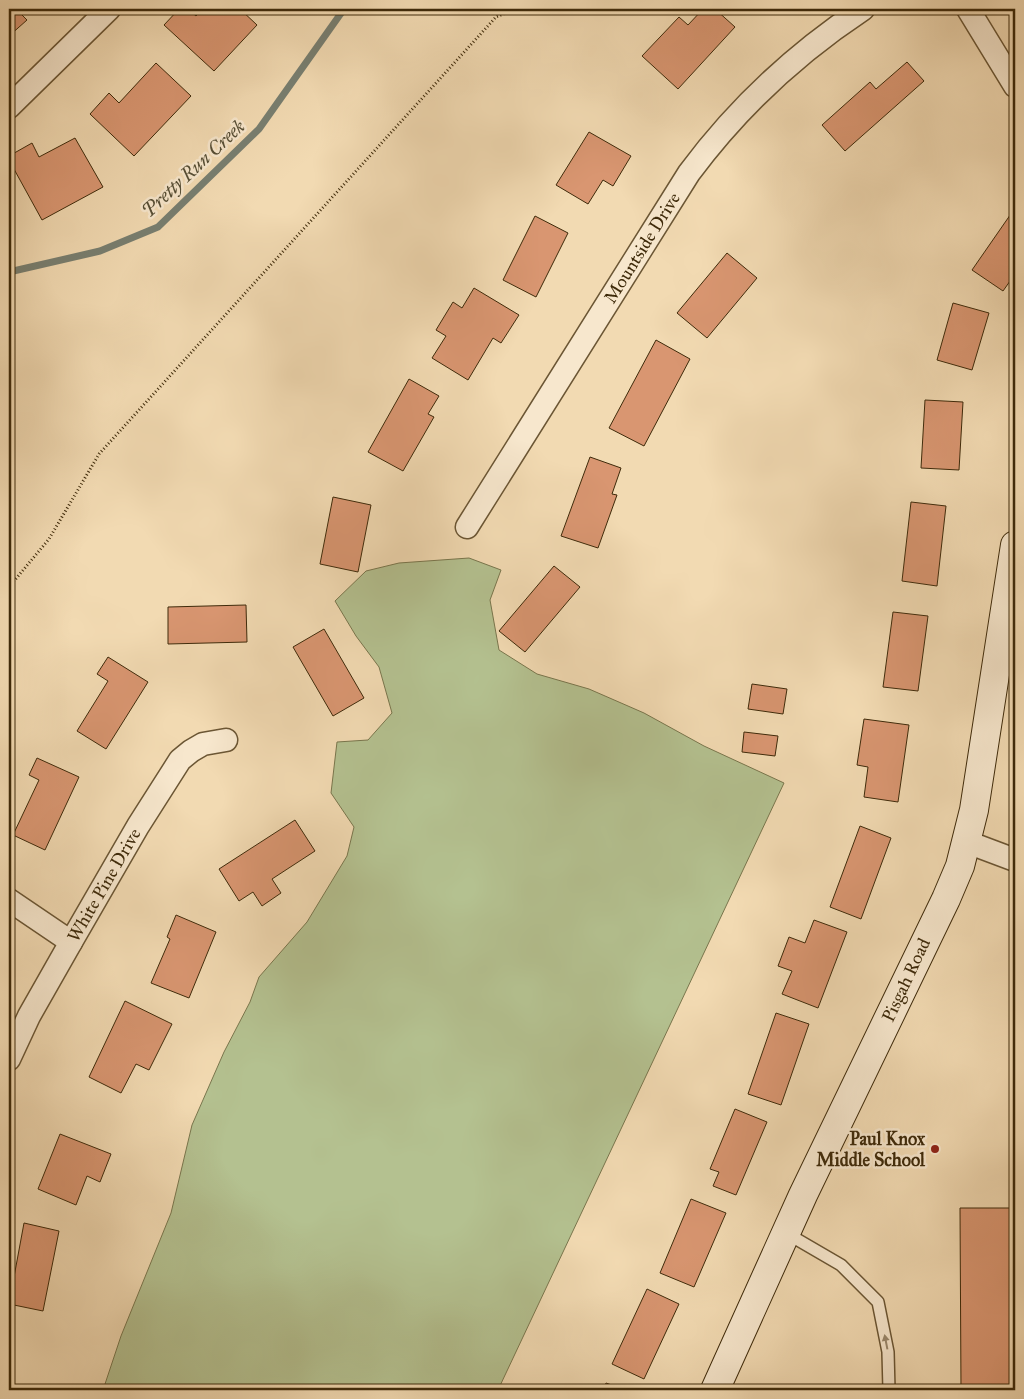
<svg xmlns="http://www.w3.org/2000/svg" width="1024" height="1399" viewBox="0 0 1024 1399" font-family="'IM FELL Great Primer',serif">
<style>
.green{fill:#b4c190;stroke:#79764d}
.lines{fill:none;stroke-linecap:round;stroke-linejoin:round}
.stream{stroke:#787f71;stroke-width:7}
.building{fill:#d99671;stroke:#3e2a0a}
.lane-casing{stroke:#6b5634;stroke-width:14}
.street-casing{stroke:#6b5634;stroke-width:25}
.secondary-casing{stroke:#3e2a0a;stroke-width:30}
.path{stroke:#3e2a0a;stroke-width:3;stroke-dasharray:1 2.5;stroke-linecap:butt}
.lane{stroke:#f7e7cd;stroke-width:11}
.street{stroke:#f7e7cd;stroke-width:22}
.secondary{stroke:#f7e7cd;stroke-width:28}
.oneway{fill:#9a886c}
.poi-dot{fill:#8f2418;stroke:#f7e7cd;stroke-width:2}
.labels{text-anchor:middle;stroke-width:5;stroke-linejoin:round;paint-order:stroke}
.street-label{font-size:18px;fill:#3e2a0a;stroke:#f7e7cd}
.poi-label{font-size:18px;font-weight:bold;fill:#3e2a0a;stroke:#f7e7cd;text-anchor:end}
.water-label{font-size:19px;font-style:italic;fill:#564e35;stroke:#f7e7cd}
</style>
<rect width="100%" height="100%" fill="#f2dab2"/>
<filter id="stains"><feTurbulence type="fractalNoise" baseFrequency=".004" numOctaves="4"/><feColorMatrix values="0 0 0 0 .2 0 0 0 0 .09 0 0 0 0 .02 0 0 0 .5 -.17"/></filter>
<radialGradient id="worn" r=".72"><stop offset=".6" stop-color="#630" stop-opacity="0"/><stop offset="1" stop-color="#630" stop-opacity=".3"/></radialGradient>
<polygon class="green" points="469,558 501,570 490,600 499,650 537,674 589,689 644,713 704,746 784,783 498,1390 103,1390 121,1336 171,1213 192,1125 224,1052 250,1002 259,977 307,922 347,856 354,827 331,793 337,742 368,740 392,713 379,667 356,636 335,601 366,571 399,563"/>
<g class="lines">
<polyline class="stream" points="9,272 100,251 158,227 259,129 344,9"/>
</g>
<g class="building">
<polygon points="9,9 16,9 27,20 9,36"/>
<polygon points="179,9 188,9 196,16 203,9 240,9 257,25 214,71 164,25"/>
<polygon points="703,9 715,9 735,27 678,89 642,56 679,17 688,25"/>
<polygon points="907,62 924,81 845,151 822,125 870,82 876,89"/>
<polygon points="156,63 191,96 134,156 90,114 109,93 119,103"/>
<polygon points="589,132 631,156 613,186 603,180 588,204 556,185"/>
<polygon points="75,138 103,187 42,220 9,160 9,156 32,143 39,157"/>
<polygon points="1015,208 1015,274 1003,291 972,270"/>
<polygon points="535,216 568,233 536,297 503,280"/>
<polygon points="727,253 757,278 707,338 677,313"/>
<polygon points="474,288 519,315 501,343 493,338 468,380 432,358 446,336 436,330 453,302 462,308"/>
<polygon points="953,303 989,313 972,370 937,360"/>
<polygon points="656,340 690,359 644,446 609,428"/>
<polygon points="409,379 439,396 428,414 434,417 403,471 368,452"/>
<polygon points="925,400 963,402 959,470 921,468"/>
<polygon points="590,457 621,468 612,494 617,495 598,548 561,536"/>
<polygon points="333,497 371,505 358,572 320,564"/>
<polygon points="911,502 946,506 937,586 902,581"/>
<polygon points="554,566 580,587 525,652 499,631"/>
<polygon points="246,605 247,642 168,644 168,607"/>
<polygon points="893,612 928,616 918,691 883,687"/>
<polygon points="324,629 364,698 333,716 293,647"/>
<polygon points="108,657 148,682 106,749 77,731 108,681 97,674"/>
<polygon points="752,684 787,689 783,714 748,709"/>
<polygon points="864,719 909,725 898,802 864,797 868,767 857,765"/>
<polygon points="744,732 778,736 775,756 742,752"/>
<polygon points="37,758 79,777 45,850 13,835 39,780 29,775"/>
<polygon points="295,820 315,851 272,879 281,893 262,906 253,892 239,901 219,869"/>
<polygon points="860,826 891,838 861,919 830,907"/>
<polygon points="176,915 216,932 189,998 151,983 170,939 167,937"/>
<polygon points="814,920 847,932 818,1008 782,994 792,971 778,966 789,937 805,943"/>
<polygon points="125,1001 172,1024 149,1070 136,1064 121,1093 89,1077"/>
<polygon points="776,1013 809,1024 781,1105 748,1094"/>
<polygon points="735,1109 767,1122 736,1195 713,1186 719,1172 710,1169"/>
<polygon points="60,1134 111,1154 100,1182 87,1176 76,1205 38,1189"/>
<polygon points="691,1199 726,1213 694,1287 660,1273"/>
<polygon points="960,1208 1015,1208 1015,1390 961,1390"/>
<polygon points="24,1223 59,1231 43,1311 9,1304"/>
<polygon points="647,1289 679,1304 644,1379 612,1364"/>
<polygon points="606,1383 626,1390 603,1390"/>
</g>
<g class="lines">
<defs>
<polyline id="lane" points="786,1233 841,1265 878,1302 888,1352 889,1390"/>
<g id="street">
<polyline points="968,9 1015,86"/>
<polyline points="9,107 109,9"/>
<path d="M 467,527 L 689,173 C 738,107 795,54 863,9"/>
<polyline points="967,842 1015,860"/>
<polyline points="9,900 71,942"/>
<polyline points="9,1059 29,1016 71,942 138,826 180,760 191,751 203,744 226,740"/>
</g>
<polyline id="secondary" points="715,1390 803,1195 946,899 960,866 974,810 1015,545"/>
</defs>
<use href="#lane" class="lane-casing"/>
<use href="#street" class="street-casing"/>
<use href="#secondary" class="secondary-casing"/>
<polyline class="path" points="9,587 49,539 99,454 496,17 515,9"/>
<use href="#lane" class="lane"/>
<use href="#street" class="street"/>
<use href="#secondary" class="secondary"/>
</g>
<defs><path id="oneway-solid" d="M-6-.8H1V-3.2L6.5 0L1 3.2V.8H-6Z" transform="scale(1.25)"/></defs>
<use class="oneway" href="#oneway-solid" transform="translate(886 1342) rotate(-101)"/>
<circle class="poi-dot" cx="935" cy="1149" r="5"/>
<g class="labels">
<g class="street-label">
<text transform="translate(642 248) rotate(-58)" y="6">Mountside Drive</text>
<text transform="translate(104 885) rotate(-60)" y="6">White Pine Drive</text>
<text transform="translate(906 980) rotate(-65)" y="6">Pisgah Road</text>
</g>
<g class="poi-label">
<text x="925" y="1145">Paul Knox<tspan x="925" dy="21">Middle School</tspan></text>
</g>
<g class="water-label">
<text transform="translate(193 168) rotate(-43)" y="7">Pretty Run Creek</text>
</g>
</g>
<rect width="1024" height="1399" fill="none" stroke="#f2dab2" stroke-width="30"/>
<rect x="10" y="10" width="1004" height="1379" fill="none" stroke="#3e2a0a" stroke-width="2.5"/>
<rect x="15" y="15" width="994" height="1369" fill="none" stroke="#3e2a0a"/>
<rect width="100%" height="100%" filter="url(#stains)"/>
<rect width="100%" height="100%" fill="url(#worn)"/>
</svg>
